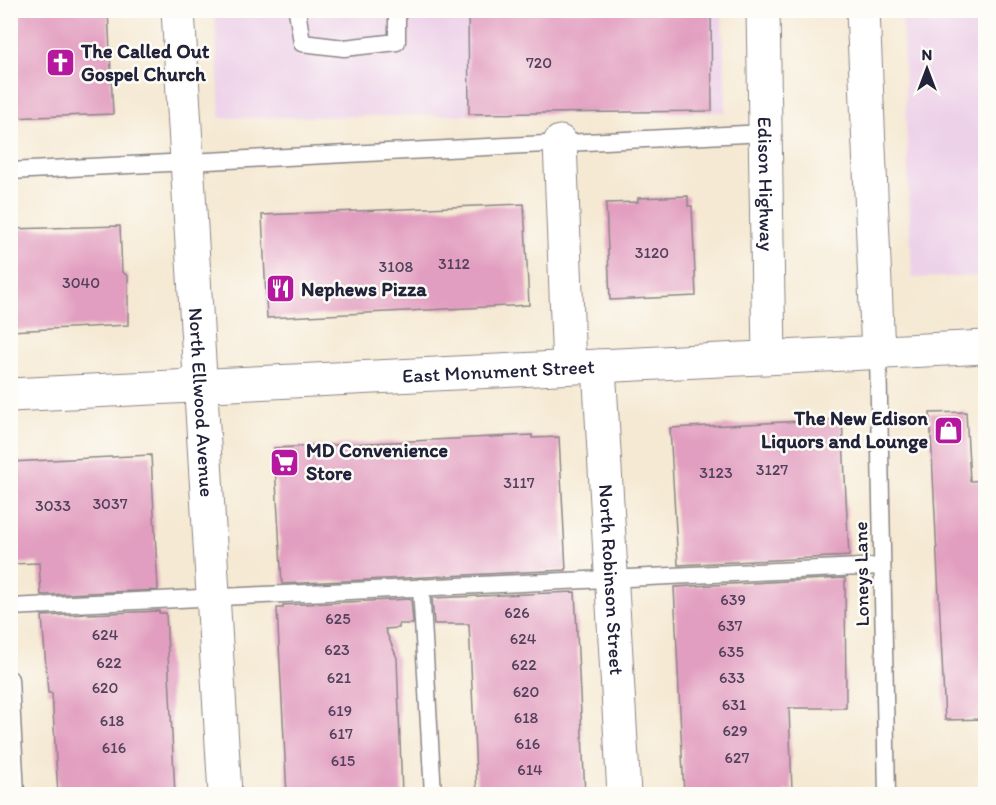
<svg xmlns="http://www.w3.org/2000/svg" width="996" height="805" viewBox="0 0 996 805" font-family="Itim,sans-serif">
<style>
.built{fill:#edd1e9}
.building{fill:#e29ec0}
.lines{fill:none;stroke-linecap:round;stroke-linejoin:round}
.service-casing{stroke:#8c8687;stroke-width:19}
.minor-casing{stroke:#8c8687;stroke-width:35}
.secondary-casing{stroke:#8c8687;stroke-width:35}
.primary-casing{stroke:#8c8687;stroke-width:35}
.service{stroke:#fff;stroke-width:16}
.minor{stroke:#fff;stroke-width:33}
.secondary{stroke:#fff;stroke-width:33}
.primary{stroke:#fff;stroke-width:33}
.labels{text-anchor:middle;stroke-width:5;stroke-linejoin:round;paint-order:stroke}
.number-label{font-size:16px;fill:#52415c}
.poi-label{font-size:20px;font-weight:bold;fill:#22223b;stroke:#fdfcf7;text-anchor:start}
.street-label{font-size:20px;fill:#22223b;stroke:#fdfcf7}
</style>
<rect width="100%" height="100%" fill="#fdfcf7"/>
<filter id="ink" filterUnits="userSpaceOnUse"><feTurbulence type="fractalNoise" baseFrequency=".0167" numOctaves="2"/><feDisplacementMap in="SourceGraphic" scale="12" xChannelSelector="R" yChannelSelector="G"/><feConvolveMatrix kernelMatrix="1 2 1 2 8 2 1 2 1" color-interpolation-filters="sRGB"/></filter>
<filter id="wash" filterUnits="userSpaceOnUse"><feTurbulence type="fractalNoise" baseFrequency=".008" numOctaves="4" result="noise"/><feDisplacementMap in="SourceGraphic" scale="24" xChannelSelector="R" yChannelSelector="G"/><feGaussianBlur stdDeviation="1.35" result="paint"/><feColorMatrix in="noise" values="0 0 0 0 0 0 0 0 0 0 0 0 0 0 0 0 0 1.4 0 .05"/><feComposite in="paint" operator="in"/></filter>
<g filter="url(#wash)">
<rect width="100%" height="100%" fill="#f5e9d3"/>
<g class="built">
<polygon points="215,11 722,11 726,112 220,118"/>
<polygon points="902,11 985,11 985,276 912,278"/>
</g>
<g id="blocks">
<g class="building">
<polygon points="10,10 108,10 113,114 10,118"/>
<polygon points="711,10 712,111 469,114 468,11"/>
<polygon points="688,196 688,206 692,206 696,296 610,300 606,203 638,202 638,198"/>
<polygon points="524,204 529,305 267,318 262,215"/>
<polygon points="120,226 122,272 128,276 128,325 10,331 10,229"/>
<polygon points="966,412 970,481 986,480 986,719 945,720 930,413"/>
<polygon points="842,419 849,556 678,565 670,428"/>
<polygon points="532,435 532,438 559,437 566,570 282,584 274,448"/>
<polygon points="151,455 158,590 41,595 39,563 10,564 10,462"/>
<polygon points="845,578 846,708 789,708 792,791 784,791 784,795 684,795 674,587"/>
<polygon points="575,592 585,795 477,795 469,624 434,624 432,598"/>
<polygon points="411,599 413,624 399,624 399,628 385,629 397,658 402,795 287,795 277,608 283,608 283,605"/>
<polygon points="159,611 159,613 166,613 175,795 58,795 52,693 48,693 42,616"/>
</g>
</g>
</g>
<g filter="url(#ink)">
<use href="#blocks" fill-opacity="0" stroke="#8c8687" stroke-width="1.5"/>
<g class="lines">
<defs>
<g id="service">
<polyline points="297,10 302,43 344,48 397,42 397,10"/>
<polyline points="10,171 765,133"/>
<polyline points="878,353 887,794"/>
<polyline points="421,587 433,794"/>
<polyline points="10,607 882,566"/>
<polyline points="10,679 16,794"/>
</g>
<g id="minor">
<path id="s1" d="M 178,10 L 225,794"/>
<polyline points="560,142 569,367"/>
<path id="s2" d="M 599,366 L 624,794"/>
</g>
<g id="secondary">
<path id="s3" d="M 763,10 L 769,357"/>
<polyline points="863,10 878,353"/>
</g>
<g id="primary">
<path id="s4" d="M 10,395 L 986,347"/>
</g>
</defs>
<use href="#service" class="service-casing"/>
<use href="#minor" class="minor-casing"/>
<use href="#secondary" class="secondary-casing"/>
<use href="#primary" class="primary-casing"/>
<use href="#service" class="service"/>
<use href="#minor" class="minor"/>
<use href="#secondary" class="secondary"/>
<use href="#primary" class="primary"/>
</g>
</g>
<defs>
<symbol id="church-square" viewBox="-11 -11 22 22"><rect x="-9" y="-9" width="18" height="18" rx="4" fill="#b5179e" stroke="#fdfcf7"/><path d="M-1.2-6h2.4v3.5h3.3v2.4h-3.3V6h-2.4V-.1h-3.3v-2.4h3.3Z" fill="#fff"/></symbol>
<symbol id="restaurant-square" viewBox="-11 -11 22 22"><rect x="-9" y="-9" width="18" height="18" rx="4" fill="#b5179e" stroke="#fdfcf7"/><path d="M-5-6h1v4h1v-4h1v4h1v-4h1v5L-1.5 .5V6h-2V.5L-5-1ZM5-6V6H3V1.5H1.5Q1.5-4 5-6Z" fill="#fff"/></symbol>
<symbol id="shop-square" viewBox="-11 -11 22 22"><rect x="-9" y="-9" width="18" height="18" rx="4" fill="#b5179e" stroke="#fdfcf7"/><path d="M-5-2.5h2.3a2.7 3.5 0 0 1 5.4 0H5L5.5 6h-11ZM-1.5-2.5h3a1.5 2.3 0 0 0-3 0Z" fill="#fff"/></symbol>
<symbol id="supermarket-square" viewBox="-11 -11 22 22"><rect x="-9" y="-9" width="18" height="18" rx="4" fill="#b5179e" stroke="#fdfcf7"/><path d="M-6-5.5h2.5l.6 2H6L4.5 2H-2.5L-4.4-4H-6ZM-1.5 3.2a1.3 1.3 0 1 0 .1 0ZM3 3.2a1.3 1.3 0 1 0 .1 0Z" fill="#fff"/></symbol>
</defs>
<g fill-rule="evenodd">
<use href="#church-square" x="44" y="46" width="33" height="33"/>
<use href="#restaurant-square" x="264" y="272" width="33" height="33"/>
<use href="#shop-square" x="932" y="414" width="33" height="33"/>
<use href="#supermarket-square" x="268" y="446" width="33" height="33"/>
</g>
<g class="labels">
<g class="number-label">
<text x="539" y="68">720</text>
<text x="652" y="258">3120</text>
<text x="454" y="269">3112</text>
<text x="396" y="272">3108</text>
<text x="81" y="288">3040</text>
<text x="772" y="475">3127</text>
<text x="716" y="478">3123</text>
<text x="519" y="488">3117</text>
<text x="110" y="509">3037</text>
<text x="53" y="511">3033</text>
<text x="733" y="605">639</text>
<text x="517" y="618">626</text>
<text x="338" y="624">625</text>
<text x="730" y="631">637</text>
<text x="105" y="640">624</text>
<text x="523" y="644">624</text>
<text x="337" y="655">623</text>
<text x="731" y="657">635</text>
<text x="109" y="668">622</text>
<text x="524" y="670">622</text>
<text x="339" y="683">621</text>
<text x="732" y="683">633</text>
<text x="105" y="693">620</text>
<text x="526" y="697">620</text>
<text x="734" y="710">631</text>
<text x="340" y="716">619</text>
<text x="526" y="723">618</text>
<text x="112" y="726">618</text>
<text x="735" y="736">629</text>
<text x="341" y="739">617</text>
<text x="528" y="749">616</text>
<text x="114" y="753">616</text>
<text x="737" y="763">627</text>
<text x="343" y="766">615</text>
<text x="530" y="775">614</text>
</g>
<g class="poi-label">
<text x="81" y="58">The Called Out<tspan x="81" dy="23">Gospel Church</tspan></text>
<text x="301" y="296">Nephews Pizza</text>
<text x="928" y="425" text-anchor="end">The New Edison<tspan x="928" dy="23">Liquors and Lounge</tspan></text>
<text x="306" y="457">MD Convenience<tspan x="306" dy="23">Store</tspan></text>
</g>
<g class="street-label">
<text dy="7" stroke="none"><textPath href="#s3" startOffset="174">Edison Highway</textPath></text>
<text dy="7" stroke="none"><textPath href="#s4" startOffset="489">East Monument Street</textPath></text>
<text dy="7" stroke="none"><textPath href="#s1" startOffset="393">North Ellwood Avenue</textPath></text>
<text transform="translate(861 574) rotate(-91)" y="7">Loneys Lane</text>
<text dy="7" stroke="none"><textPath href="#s2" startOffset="214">North Robinson Street</textPath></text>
</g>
</g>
<rect width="996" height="805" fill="none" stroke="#fdfcf7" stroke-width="36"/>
<g transform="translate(927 69)" stroke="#fdfcf7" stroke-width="4.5" paint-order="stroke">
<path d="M0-4.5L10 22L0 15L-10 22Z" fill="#22223b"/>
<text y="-9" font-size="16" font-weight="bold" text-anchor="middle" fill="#22223b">N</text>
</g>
</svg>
